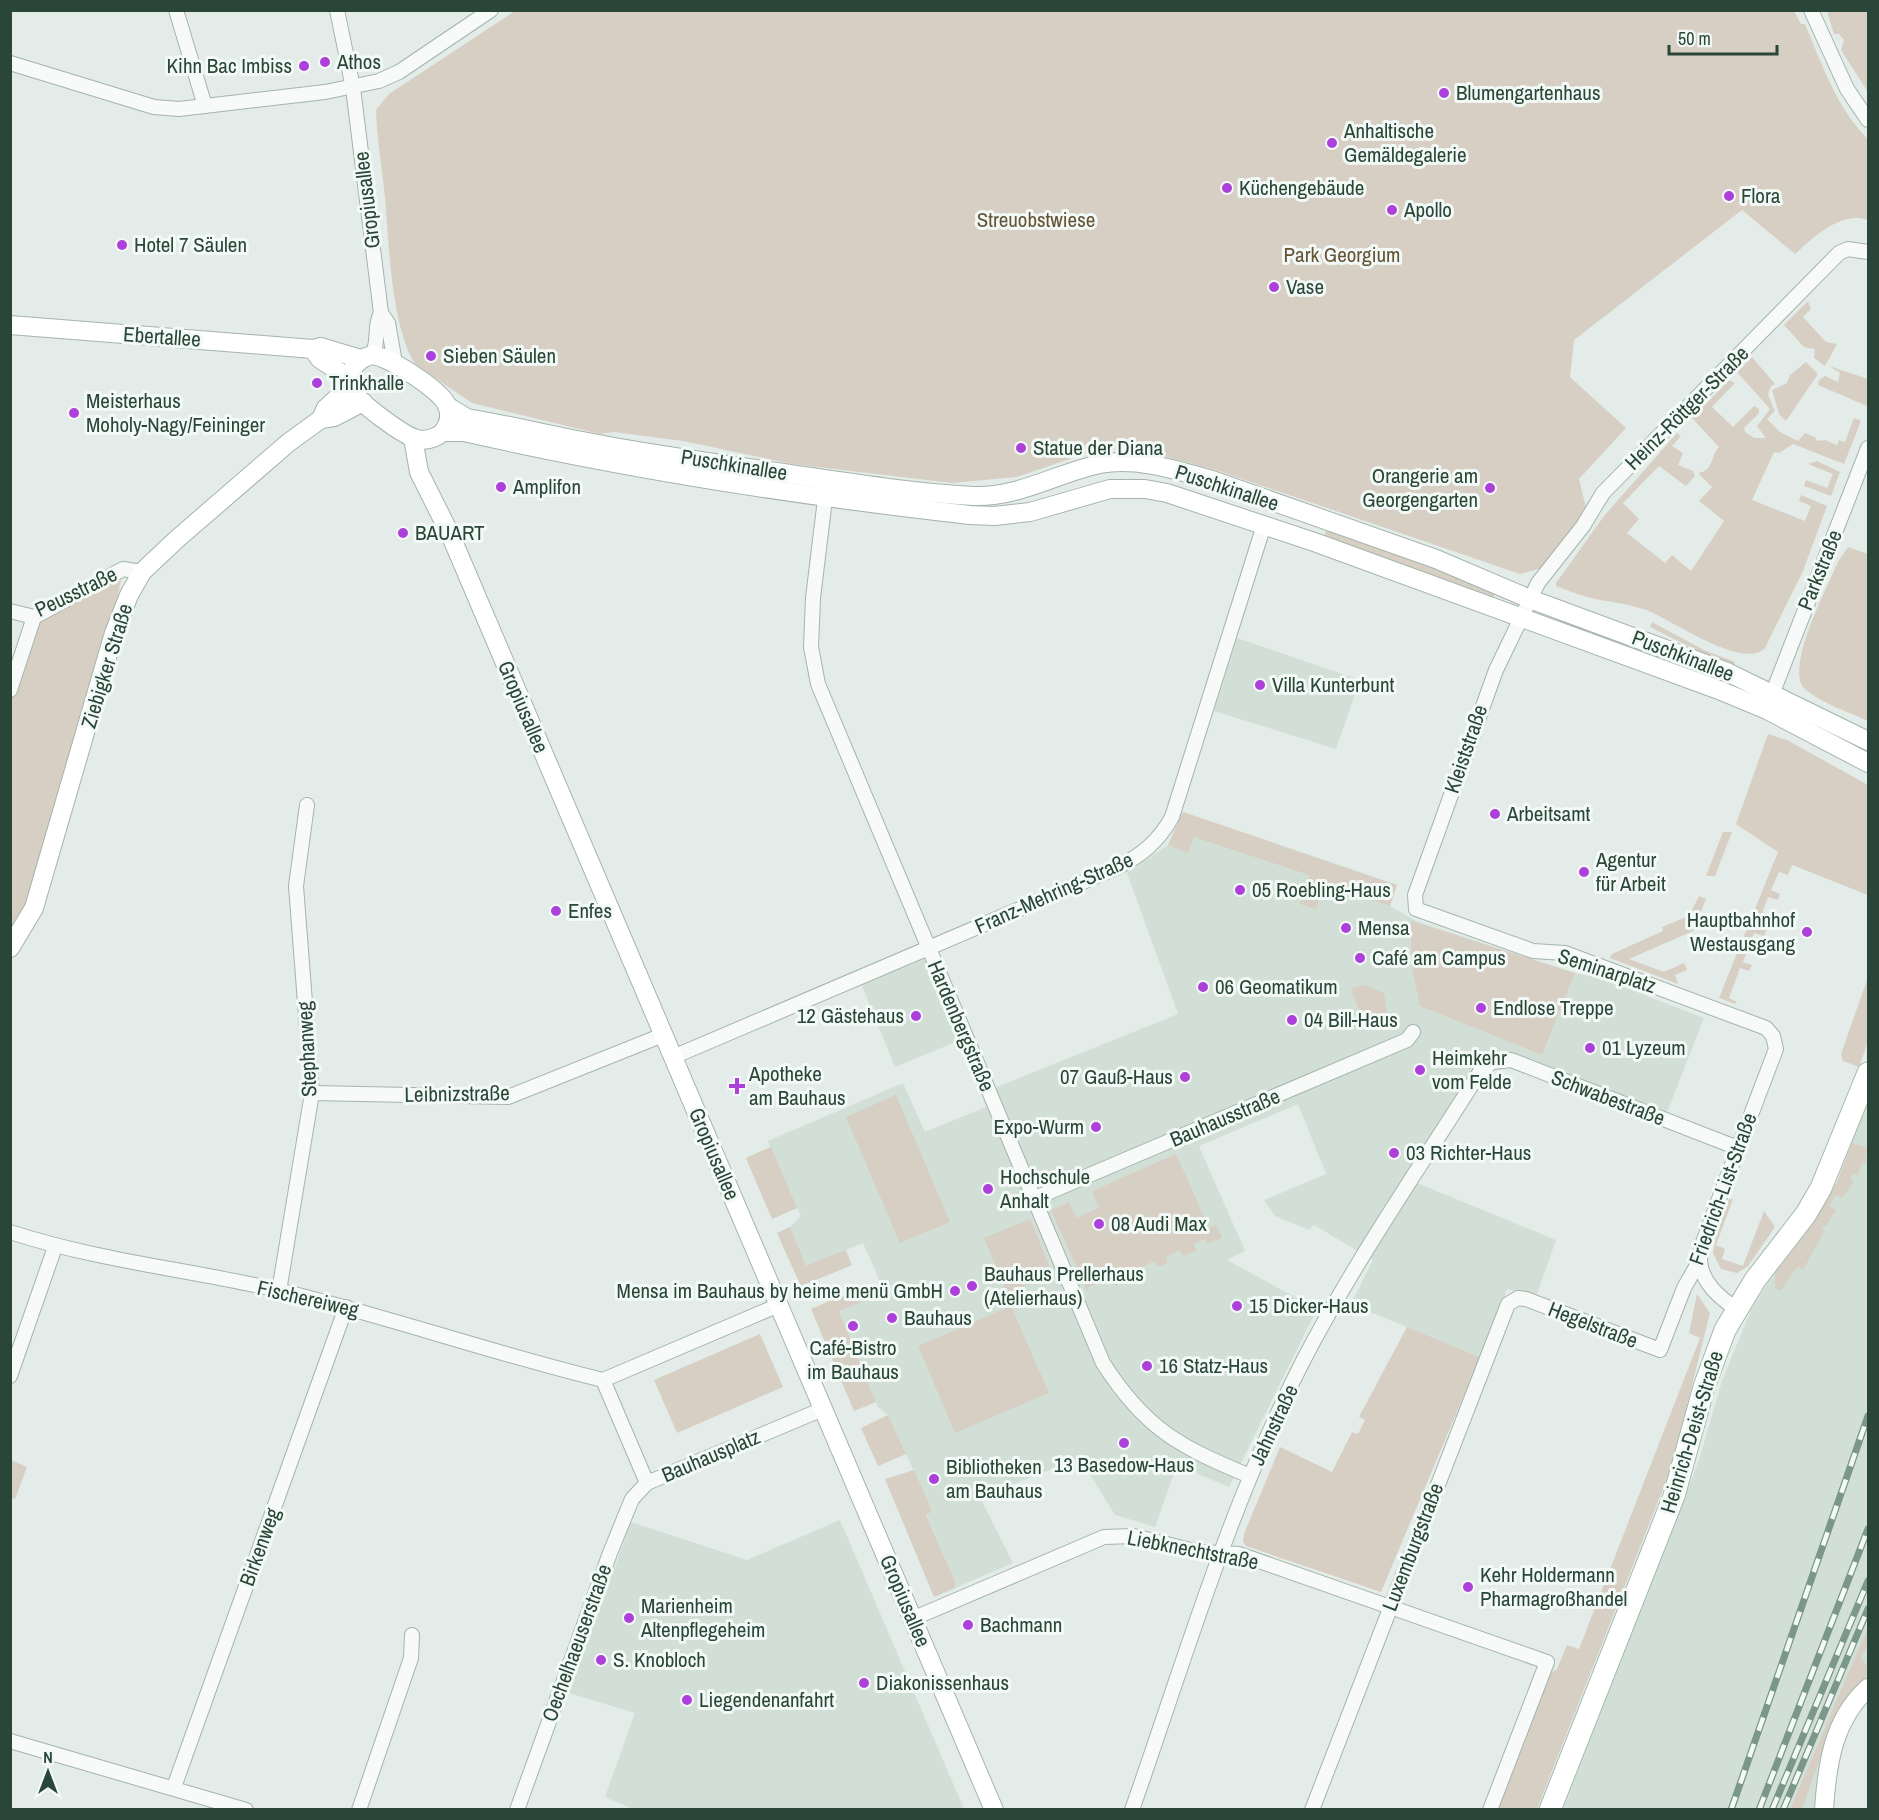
<svg xmlns="http://www.w3.org/2000/svg" width="1879" height="1820" viewBox="0 0 1879 1820" font-family="'Archivo Narrow',sans-serif">
<style>
.built{fill:#d1dfd7}
.green{fill:#d7cfc4}
.lines{fill:none;stroke-linecap:round;stroke-linejoin:round}
.street-casing{stroke:#a4b4ac;stroke-width:16}
.secondary-casing{stroke:#a4b4ac;stroke-width:20}
.primary-casing{stroke:#a1b9ac;stroke-width:23}
.street{stroke:#f7faf8;stroke-width:14}
.secondary{stroke:#fff;stroke-width:18}
.primary{stroke:#fff;stroke-width:21}
.rail-casing{stroke:#7b9789;stroke-width:7}
.rail{stroke:#f3f9f6;stroke-width:4.5;stroke-dasharray:14;stroke-linecap:butt}
.poi-dot{fill:#ad40da;stroke:#f3f9f6;stroke-width:2}
.labels{text-anchor:middle;stroke-width:6;stroke-linejoin:round;paint-order:stroke}
.poi-label{font-size:21px;fill:#294638;stroke:#f3f9f6;text-anchor:start}
.street-label{font-size:21px;fill:#294638;stroke:#f3f9f6}
.park-label{font-size:21px;fill:#635435;stroke:#f3f9f6}
</style>
<rect width="100%" height="100%" fill="#e3ece8"/>
<g class="built">
<polygon points="1237,638 1360,680 1336,749 1214,711"/>
<polygon points="1183,812 1397,885 1390,906 1416,921 1574,973 1598,977 1704,1018 1666,1115 1508,1054 1487,1056 1473,1071 1405,1178 1556,1240 1536,1297 1507,1289 1480,1357 1351,1304 1373,1260 1314,1225 1309,1230 1275,1216 1264,1200 1326,1174 1298,1104 1199,1146 1245,1251 1227,1260 1317,1309 1229,1487 1177,1465 1155,1527 1115,1515 1080,1458 980,1497 1013,1563 955,1588 955,1581 926,1514 932,1511 888,1415 878,1407 839,1310 885,1293 863,1243 846,1250 852,1265 801,1286 777,1233 790,1227 801,1216 797,1208 772,1219 746,1158 770,1147 768,1141 903,1083 925,1132 986,1107 982,1093 1178,1014 1127,873 1168,845"/>
<polygon points="923,956 958,1041 895,1067 861,983"/>
<polygon points="1868,1086 1868,1669 1850,1683 1837,1710 1823,1748 1815,1809 1563,1810 1699,1460 1722,1381 1751,1310 1767,1284 1812,1225 1837,1182 1861,1119"/>
<polygon points="840,1520 964,1809 635,1810 605,1797 635,1713 569,1693 631,1522 747,1560"/>
</g>
<g class="green">
<path d="M 515,11 L 1794,11 L 1801,24 L 1805,24 C 1822,64 1837,109 1868,139 L 1868,220 C 1842,210 1812,238 1795,254 L 1742,210 L 1574,340 L 1570,377 L 1626,428 L 1579,479 L 1587,512 L 1543,568 L 1520,574 L 1216,470 L 1147,452 L 1116,449 L 1087,453 L 1017,477 L 952,483 L 792,464 L 683,441 L 614,432 L 600,434 L 472,403 L 416,365 C 391,328 389,243 385,197 C 382,168 377,139 376,110 L 389,94 Z"/>
<polygon points="1827,11 1868,11 1868,92 1841,50 1844,40 1839,34 1834,34"/>
<polygon points="1808,301 1811,309 1803,317 1826,342 1837,344 1825,366 1814,358 1815,349 1804,347 1784,325"/>
<path d="M 1752,357 L 1775,384 L 1771,386 L 1768,395 L 1775,411 L 1767,419 L 1780,432 L 1798,441 L 1805,433 L 1815,437 L 1817,441 L 1825,440 L 1837,445 L 1839,440 L 1845,442 L 1854,418 L 1861,421 L 1844,464 L 1793,444 L 1779,453 L 1774,452 L 1752,500 L 1805,521 L 1811,506 L 1799,501 L 1801,495 L 1827,506 L 1803,571 L 1765,648 C 1743,671 1671,619 1646,610 C 1627,603 1607,602 1587,597 C 1577,594 1566,590 1556,586 L 1556,583 L 1604,516 L 1677,433 L 1681,436 L 1672,446 L 1683,453 L 1678,465 L 1693,471 L 1695,476 L 1686,486 L 1659,466 L 1623,503 L 1639,519 L 1627,533 L 1665,563 L 1672,555 L 1691,571 L 1724,521 L 1699,501 L 1712,487 L 1698,473 C 1715,470 1710,456 1719,447 L 1692,418 L 1729,380 L 1735,383 L 1712,407 L 1733,427 L 1754,406 L 1759,409 L 1759,413 L 1744,428 L 1745,432 L 1754,438 L 1766,438 L 1757,426 L 1770,409 L 1737,372 Z"/>
<polygon points="1806,362 1818,374 1786,421 1779,414 1772,390 1787,383 1790,375"/>
<polygon points="1829,366 1868,379 1867,406 1818,385 1819,380 1825,376 1838,382 1840,373"/>
<polygon points="1817,461 1840,472 1831,496 1804,486 1806,480 1827,488 1833,474 1808,464"/>
<polygon points="1327,528 1495,592 1493,600 1323,538"/>
<path d="M 1848,547 L 1868,554 L 1868,721 C 1849,712 1823,704 1806,690 C 1782,671 1829,584 1839,560 Z"/>
<polygon points="123,569 102,678 46,873 11,948 11,690 34,617"/>
<polygon points="1560,617 1727,679 1725,685 1557,623"/>
<polygon points="1652,622 1704,650 1735,662 1734,666 1704,654 1650,627"/>
<polygon points="1768,734 1787,740 1868,785 1868,895 1792,865 1788,875 1779,872 1771,890 1780,894 1778,900 1768,897 1758,925 1767,928 1764,936 1754,933 1743,962 1752,965 1749,971 1740,968 1729,998 1737,1002 1735,1004 1719,998 1778,852 1736,824"/>
<polygon points="1183,812 1397,885 1390,906 1324,884 1316,909 1300,904 1309,875 1194,837 1188,853 1168,845"/>
<polygon points="1723,832 1732,832 1715,876 1706,876"/>
<polygon points="1699,896 1706,899 1693,931 1629,959 1664,972 1684,963 1687,970 1675,975 1678,984 1610,958 1612,954 1663,931 1662,927 1689,916"/>
<polygon points="1411,921 1575,973 1542,1055 1420,1006 1411,963"/>
<polygon points="1868,977 1868,1042 1859,1067 1843,1061 1841,1054"/>
<polygon points="1364,985 1384,993 1388,1020 1371,1026 1365,1023 1352,993 1352,988"/>
<polygon points="896,1095 950,1222 900,1243 846,1117"/>
<polygon points="1852,1143 1868,1148 1865,1163 1862,1163 1857,1176 1853,1174 1850,1179 1854,1182 1842,1198 1836,1195 1829,1206 1836,1210 1826,1226 1822,1227 1824,1232 1803,1270 1798,1266 1781,1290 1775,1289 1775,1273 1812,1225 1837,1182"/>
<polygon points="771,1147 797,1208 772,1219 746,1158"/>
<polygon points="1176,1154 1209,1228 1216,1225 1222,1238 1207,1244 1205,1239 1194,1244 1197,1250 1183,1256 1180,1250 1166,1257 1168,1263 1158,1267 1155,1261 1137,1269 1139,1274 1132,1277 1130,1272 1118,1277 1120,1283 1114,1286 1110,1278 1087,1288 1089,1295 1051,1210 1069,1202 1076,1218 1099,1208 1092,1191"/>
<polygon points="1729,1199 1733,1199 1716,1245 1725,1249 1722,1259 1743,1266 1764,1211 1775,1227 1748,1266 1737,1273 1721,1269 1713,1253 1719,1221"/>
<polygon points="1030,1219 1053,1275 1007,1293 984,1238"/>
<polygon points="790,1227 806,1266 845,1250 852,1265 801,1286 777,1233"/>
<polygon points="862,1287 868,1299 839,1311 876,1402 854,1411 811,1309"/>
<polygon points="1697,1294 1710,1313 1672,1466 1537,1809 1495,1810 1542,1678 1557,1669 1567,1645 1579,1649 1700,1338 1689,1333"/>
<polygon points="1011,1306 1049,1393 955,1433 918,1346"/>
<polygon points="1407,1327 1480,1357 1381,1592 1246,1546 1243,1542 1244,1534 1280,1447 1332,1472 1352,1432 1358,1434 1365,1420 1359,1417"/>
<polygon points="760,1334 783,1387 677,1433 654,1380"/>
<polygon points="888,1415 906,1454 878,1466 861,1428"/>
<polygon points="11,1460 27,1467 15,1499 11,1498"/>
<polygon points="914,1470 932,1511 926,1515 955,1581 955,1588 934,1597 885,1479"/>
<polygon points="1868,1627 1868,1645 1861,1657 1865,1664 1868,1662 1868,1677 1857,1685 1837,1710 1802,1809 1790,1810"/>
</g>
<g class="lines">
<defs>
<g id="street">
<polyline points="176,10 205,106"/>
<polyline points="337,10 353,88 381,313 388,323 395,363"/>
<polyline points="1811,10 1847,89 1868,120"/>
<polyline points="10,63 154,107 179,109 325,92 379,81 399,72 491,10"/>
<path d="M 372,355 C 380,341 373,327 381,313"/>
<path d="M 825,499 L 813,598 L 811,647 L 818,684 L 1103,1363 C 1145,1429 1180,1447 1250,1476"/>
<polyline points="10,611 34,617 123,569 142,572"/>
<polyline points="10,690 34,617"/>
<polyline points="1773,692 1868,448"/>
<path d="M 673,1057 L 1116,868 C 1141,856 1159,841 1172,817 L 1264,525"/>
<polyline points="312,1093 508,1097 663,1035"/>
<polyline points="1033,1199 1407,1040 1413,1032"/>
<path d="M 10,1232 C 99,1261 192,1270 282,1291 C 390,1317 495,1354 603,1380"/>
<path d="M 1700,1260 C 1701,1282 1719,1297 1736,1309"/>
<polyline points="279,1291 312,1093 296,886 307,805"/>
<polyline points="10,1376 55,1247"/>
<polyline points="603,1380 647,1483 823,1409"/>
<polyline points="603,1380 779,1305"/>
<polyline points="912,1619 1104,1537 1134,1536 1199,1552 1239,1554 1547,1662 1490,1810"/>
<polyline points="10,1741 246,1810"/>
<polyline points="174,1787 346,1307"/>
<polyline points="359,1810 411,1658 412,1635"/>
<polyline points="517,1810 610,1553 632,1499 647,1483"/>
<path d="M 1132,1810 C 1185,1659 1230,1504 1303,1361 C 1355,1261 1420,1167 1480,1072 L 1492,1062 L 1511,1060 L 1738,1148"/>
<polyline points="1312,1810 1508,1304 1518,1298 1526,1299 1660,1350 1684,1288 1700,1260 1701,1248 1722,1191 1776,1049 1773,1036 1766,1028 1565,953 1533,951 1416,909 1415,895 1496,670 1538,583 1583,526 1603,493 1839,253 1848,249 1868,252"/>
</g>
<g id="secondary">
<polyline points="10,325 313,349 321,347 361,359"/>
<polyline points="314,351 320,359 350,379"/>
<path d="M 372,355 C 388,356 439,389 447,405 C 451,414 449,424 443,432 C 436,438 427,441 417,439 C 404,436 359,403 353,391 C 345,375 355,359 372,355 Z"/>
<path d="M 447,406 L 467,418 C 514,426 562,438 609,446 C 676,458 744,467 811,477 C 865,485 919,493 973,496 C 1018,498 1057,473 1100,464 C 1137,457 1176,470 1212,480 L 1436,559 L 1530,599 L 1727,672 L 1868,741"/>
<polyline points="321,419 326,408 351,385"/>
<path d="M 443,432 L 464,432 C 631,470 800,496 970,515 L 994,516 L 1030,512 L 1110,489 L 1145,489 L 1167,493 L 1317,543 L 1719,690 L 1767,710 L 1868,763"/>
<polyline points="413,438 419,472 450,534 994,1810"/>
<polyline points="10,948 34,908 114,633 129,595 142,572 177,539 288,443 321,419 334,417 363,402"/>
<path d="M 1824,1810 C 1827,1764 1833,1720 1868,1688"/>
</g>
<polyline id="primary" points="1550,1810 1674,1496 1704,1387 1725,1330 1755,1280 1806,1214 1821,1188 1868,1073"/>
</defs>
<use href="#street" class="street-casing"/>
<use href="#secondary" class="secondary-casing"/>
<use href="#primary" class="primary-casing"/>
<use href="#street" class="street"/>
<use href="#secondary" class="secondary"/>
<use href="#primary" class="primary"/>
<defs>
<g id="rail">
<polyline points="1731,1810 1868,1416"/>
<polyline points="1759,1810 1868,1529"/>
<polyline points="1772,1810 1868,1581"/>
<polyline points="1783,1810 1868,1609"/>
</g>
</defs>
<use href="#rail" class="rail-casing"/>
<use href="#rail" class="rail"/>
</g>
<g class="poi-dot">
<circle cx="325" cy="62" r="6"/>
<circle cx="304" cy="66" r="6"/>
<circle cx="1444" cy="93" r="6"/>
<circle cx="1332" cy="143" r="6"/>
<circle cx="1227" cy="188" r="6"/>
<circle cx="1729" cy="196" r="6"/>
<circle cx="1392" cy="210" r="6"/>
<circle cx="122" cy="245" r="6"/>
<circle cx="1274" cy="287" r="6"/>
<circle cx="431" cy="356" r="6"/>
<circle cx="317" cy="383" r="6"/>
<circle cx="74" cy="413" r="6"/>
<circle cx="1021" cy="448" r="6"/>
<circle cx="501" cy="487" r="6"/>
<circle cx="1490" cy="488" r="6"/>
<circle cx="403" cy="533" r="6"/>
<circle cx="1260" cy="685" r="6"/>
<circle cx="1495" cy="814" r="6"/>
<circle cx="1584" cy="872" r="6"/>
<circle cx="1240" cy="890" r="6"/>
<circle cx="556" cy="911" r="6"/>
<circle cx="1346" cy="928" r="6"/>
<circle cx="1807" cy="932" r="6"/>
<circle cx="1360" cy="958" r="6"/>
<circle cx="1203" cy="987" r="6"/>
<circle cx="1481" cy="1008" r="6"/>
<circle cx="916" cy="1016" r="6"/>
<circle cx="1292" cy="1020" r="6"/>
<circle cx="1590" cy="1048" r="6"/>
<circle cx="1420" cy="1070" r="6"/>
<circle cx="1185" cy="1077" r="6"/>
<path d="M734 1077h6v6h6v6h-6v6h-6v-6h-6v-6h6z"/>
<circle cx="1096" cy="1127" r="6"/>
<circle cx="1394" cy="1153" r="6"/>
<circle cx="988" cy="1189" r="6"/>
<circle cx="1099" cy="1224" r="6"/>
<circle cx="972" cy="1286" r="6"/>
<circle cx="955" cy="1291" r="6"/>
<circle cx="1237" cy="1306" r="6"/>
<circle cx="892" cy="1318" r="6"/>
<circle cx="853" cy="1326" r="6"/>
<circle cx="1147" cy="1366" r="6"/>
<circle cx="1124" cy="1443" r="6"/>
<circle cx="934" cy="1479" r="6"/>
<circle cx="1468" cy="1587" r="6"/>
<circle cx="629" cy="1618" r="6"/>
<circle cx="968" cy="1625" r="6"/>
<circle cx="601" cy="1660" r="6"/>
<circle cx="864" cy="1683" r="6"/>
<circle cx="687" cy="1700" r="6"/>
</g>
<g class="labels">
<g class="poi-label">
<text x="337" y="69">Athos</text>
<text x="292" y="73" text-anchor="end">Kihn Bac Imbiss</text>
<text x="1456" y="100">Blumengartenhaus</text>
<text x="1344" y="138">Anhaltische<tspan x="1344" dy="24">Gemäldegalerie</tspan></text>
<text x="1239" y="195">Küchengebäude</text>
<text x="1741" y="203">Flora</text>
<text x="1404" y="217">Apollo</text>
<text x="134" y="252">Hotel 7 Säulen</text>
<text x="1286" y="294">Vase</text>
<text x="443" y="363">Sieben Säulen</text>
<text x="329" y="390">Trinkhalle</text>
<text x="86" y="408">Meisterhaus<tspan x="86" dy="24">Moholy-Nagy/Feininger</tspan></text>
<text x="1033" y="455">Statue der Diana</text>
<text x="1478" y="483" text-anchor="end">Orangerie am<tspan x="1478" dy="24">Georgengarten</tspan></text>
<text x="513" y="494">Amplifon</text>
<text x="415" y="540">BAUART</text>
<text x="1272" y="692">Villa Kunterbunt</text>
<text x="1507" y="821">Arbeitsamt</text>
<text x="1596" y="867">Agentur<tspan x="1596" dy="24">für Arbeit</tspan></text>
<text x="1252" y="897">05 Roebling-Haus</text>
<text x="568" y="918">Enfes</text>
<text x="1795" y="927" text-anchor="end">Hauptbahnhof<tspan x="1795" dy="24">Westausgang</tspan></text>
<text x="1358" y="935">Mensa</text>
<text x="1372" y="965">Café am Campus</text>
<text x="1215" y="994">06 Geomatikum</text>
<text x="1493" y="1015">Endlose Treppe</text>
<text x="904" y="1023" text-anchor="end">12 Gästehaus</text>
<text x="1304" y="1027">04 Bill-Haus</text>
<text x="1602" y="1055">01 Lyzeum</text>
<text x="1432" y="1065">Heimkehr<tspan x="1432" dy="24">vom Felde</tspan></text>
<text x="749" y="1081">Apotheke<tspan x="749" dy="24">am Bauhaus</tspan></text>
<text x="1173" y="1084" text-anchor="end">07 Gauß-Haus</text>
<text x="1084" y="1134" text-anchor="end">Expo-Wurm</text>
<text x="1406" y="1160">03 Richter-Haus</text>
<text x="1000" y="1184">Hochschule<tspan x="1000" dy="24">Anhalt</tspan></text>
<text x="1111" y="1231">08 Audi Max</text>
<text x="984" y="1281">Bauhaus Prellerhaus<tspan x="984" dy="24">(Atelierhaus)</tspan></text>
<text x="943" y="1298" text-anchor="end">Mensa im Bauhaus by heime menü GmbH</text>
<text x="1249" y="1313">15 Dicker-Haus</text>
<text x="904" y="1325">Bauhaus</text>
<text x="853" y="1355" text-anchor="middle">Café-Bistro<tspan x="853" dy="24">im Bauhaus</tspan></text>
<text x="1159" y="1373">16 Statz-Haus</text>
<text x="1124" y="1472" text-anchor="middle">13 Basedow-Haus</text>
<text x="946" y="1474">Bibliotheken<tspan x="946" dy="24">am Bauhaus</tspan></text>
<text x="1480" y="1582">Kehr Holdermann<tspan x="1480" dy="24">Pharmagroßhandel</tspan></text>
<text x="641" y="1613">Marienheim<tspan x="641" dy="24">Altenpflegeheim</tspan></text>
<text x="980" y="1632">Bachmann</text>
<text x="613" y="1667">S. Knobloch</text>
<text x="876" y="1690">Diakonissenhaus</text>
<text x="699" y="1707">Liegendenanfahrt</text>
</g>
<g class="street-label">
<text transform="translate(367 200) rotate(-97)" y="7">Gropiusallee</text>
<text transform="translate(162 337) rotate(4)" y="7">Ebertallee</text>
<text transform="translate(1687 408) rotate(-45)" y="7">Heinz-Röttger-Straße</text>
<text transform="translate(734 465) rotate(9)" y="7">Puschkinallee</text>
<text transform="translate(1227 488) rotate(18)" y="7">Puschkinallee</text>
<text transform="translate(1820 570) rotate(-68)" y="7">Parkstraße</text>
<text transform="translate(76 592) rotate(-26)" y="7">Peusstraße</text>
<text transform="translate(1683 656) rotate(21)" y="7">Puschkinallee</text>
<text transform="translate(107 666) rotate(-73)" y="7">Ziebigker Straße</text>
<text transform="translate(523 707) rotate(67)" y="7">Gropiusallee</text>
<text transform="translate(1466 749) rotate(-71)" y="7">Kleiststraße</text>
<text transform="translate(1054 893) rotate(-24)" y="7">Franz-Mehring-Straße</text>
<text transform="translate(1607 971) rotate(18)" y="7">Seminarplatz</text>
<text transform="translate(961 1026) rotate(67)" y="7">Hardenbergstraße</text>
<text transform="translate(307 1049) rotate(-93)" y="7">Stephanweg</text>
<text transform="translate(457 1094) rotate(-1)" y="7">Leibnizstraße</text>
<text transform="translate(1608 1098) rotate(21)" y="7">Schwabestraße</text>
<text transform="translate(1225 1118) rotate(-23)" y="7">Bauhausstraße</text>
<text transform="translate(714 1154) rotate(67)" y="7">Gropiusallee</text>
<text transform="translate(1723 1189) rotate(-70)" y="7">Friedrich-List-Straße</text>
<text transform="translate(308 1299) rotate(13)" y="7">Fischereiweg</text>
<text transform="translate(1593 1325) rotate(21)" y="7">Hegelstraße</text>
<text transform="translate(1274 1425) rotate(-65)" y="7">Jahnstraße</text>
<text transform="translate(1692 1432) rotate(-73)" y="7">Heinrich-Deist-Straße</text>
<text transform="translate(711 1456) rotate(-23)" y="7">Bauhausplatz</text>
<text transform="translate(260 1547) rotate(-70)" y="7">Birkenweg</text>
<text transform="translate(1413 1547) rotate(-69)" y="7">Luxemburgstraße</text>
<text transform="translate(1193 1550) rotate(11)" y="7">Liebknechtstraße</text>
<text transform="translate(905 1601) rotate(67)" y="7">Gropiusallee</text>
<text transform="translate(577 1643) rotate(-70)" y="7">Oechelhaeuserstraße</text>
</g>
<g class="park-label">
<text x="1036" y="227">Streuobstwiese</text>
<text x="1342" y="262">Park Georgium</text>
</g>
</g>
<rect width="1879" height="1820" fill="none" stroke="#294638" stroke-width="24"/>
<g transform="translate(48 1772)" stroke="#f3f9f6" stroke-width="4.5" paint-order="stroke">
<path d="M0-4.5L10 22L0 15L-10 22Z" fill="#294638"/>
<text y="-9" font-size="16" font-weight="bold" text-anchor="middle" fill="#294638">N</text>
</g>
<path d="M1669 45v9h108v-9" fill="none" stroke="#294638" stroke-width="3"/>
<text x="1678" y="45" font-size="18" fill="#294638" stroke="#f3f9f6" stroke-width="4.5" paint-order="stroke">50 m</text>
</svg>
